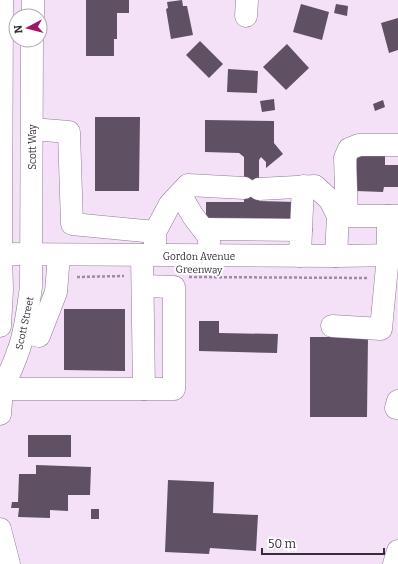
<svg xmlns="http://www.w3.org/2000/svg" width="398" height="564" viewBox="0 0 398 564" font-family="Bitter,serif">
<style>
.building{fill:#5f5063}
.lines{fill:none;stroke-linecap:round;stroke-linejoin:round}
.minor-casing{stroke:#8c7c90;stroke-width:23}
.major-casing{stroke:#8c7c90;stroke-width:23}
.path{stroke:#9a8d9d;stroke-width:2.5;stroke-dasharray:3 2;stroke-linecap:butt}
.minor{stroke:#fff;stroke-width:22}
.major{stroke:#fff;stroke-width:22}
.labels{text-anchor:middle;stroke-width:4;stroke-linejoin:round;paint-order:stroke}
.street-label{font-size:10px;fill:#352e37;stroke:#fff}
</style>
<rect width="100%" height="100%" fill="#f4e1f8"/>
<g class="building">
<polygon points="86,0 129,0 129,13 117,13 117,39 114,39 114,56 86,56"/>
<polygon points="182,0 183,6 187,6 193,35 171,39 166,9 168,8 167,2"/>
<polygon points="301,4 329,12 322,40 293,32"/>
<polygon points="336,4 348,6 347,16 334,13"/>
<polygon points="398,18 398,50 389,53 381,23"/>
<polygon points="200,41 223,64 209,78 186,55"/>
<polygon points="287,44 309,68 286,90 263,67"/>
<polygon points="228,69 258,71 257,93 227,92"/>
<polygon points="274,99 275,110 262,112 260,101"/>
<polygon points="383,100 385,107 375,111 373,104"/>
<polygon points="95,117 140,117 139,191 95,191"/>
<polygon points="205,120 274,121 274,143 283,154 266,168 266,162 261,157 259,160 259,201 296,202 296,219 206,218 206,202 244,202 244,157 239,153 205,152"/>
<polygon points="357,155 385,156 385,165 398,165 398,187 384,187 383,192 356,191"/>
<polygon points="64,309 125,309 125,371 64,370"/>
<polygon points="199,321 219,321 219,333 278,334 277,353 199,351"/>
<polygon points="310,337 368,337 367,417 310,417"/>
<rect x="28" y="435" width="43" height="22"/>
<polygon points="36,465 91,467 90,495 68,495 68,511 50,510 50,518 18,517 19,508 11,508 12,502 18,502 19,474 36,474"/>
<polygon points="168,480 214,482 213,513 258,515 256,551 210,548 209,554 165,552"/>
<rect x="91" y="509" width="8" height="10"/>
</g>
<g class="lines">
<defs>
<g id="minor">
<polyline points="33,16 33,0"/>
<polyline points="246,16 247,0"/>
<polyline points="32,129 69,132 72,224 155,232"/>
<polyline points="259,189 315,186 330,200 338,216"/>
<polyline points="180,194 193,216 209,237 209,242"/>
<polyline points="347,216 345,158 349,149 359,145 398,145"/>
<polyline points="203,229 301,230 300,256"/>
<polyline points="301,230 303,186"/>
<polyline points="155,247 155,232 170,204 188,185 244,188"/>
<polyline points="336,256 338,216 388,216"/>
<polyline points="143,286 174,287 174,389 144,389"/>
<polyline points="0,326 2,290 1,254 2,0"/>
<polyline points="332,326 381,329 388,256 388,216 398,216"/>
<polyline points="24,332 39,336 56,292 59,255"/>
<polyline points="0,377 2,389 0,414"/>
<path d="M 2,389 C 9,375 15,361 20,346 C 26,327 28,307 31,287 L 32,40"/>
<polyline points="2,389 144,389 142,255"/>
<polyline points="396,408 398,401"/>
<polyline points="0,529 9,564"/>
</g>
<g id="major">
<polyline points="0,254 336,256 398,255"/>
<polyline points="394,564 398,551"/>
</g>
</defs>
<use href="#minor" class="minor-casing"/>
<use href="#major" class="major-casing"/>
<g class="path">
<polyline points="77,277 124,276"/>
<polyline points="189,277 368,278"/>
</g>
<use href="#minor" class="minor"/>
<use href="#major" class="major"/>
</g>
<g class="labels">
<g class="street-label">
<text transform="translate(32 147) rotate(-90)" y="4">Scott Way</text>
<text x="199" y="260">Gordon Avenue</text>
<text transform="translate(199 269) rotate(1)" y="4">Greenway</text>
<text transform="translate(24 323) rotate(-78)" y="4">Scott Street</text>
</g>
</g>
<g transform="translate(28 28) rotate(263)"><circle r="19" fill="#ffffff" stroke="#aeabaf"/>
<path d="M0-3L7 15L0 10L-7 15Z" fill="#a01967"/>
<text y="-6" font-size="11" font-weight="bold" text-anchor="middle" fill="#352e37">N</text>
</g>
<path d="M262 548v6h122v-6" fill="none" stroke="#352e37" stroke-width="2"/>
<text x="268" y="548" font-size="12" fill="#352e37" stroke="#ffffff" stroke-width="3" paint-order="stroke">50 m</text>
</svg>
